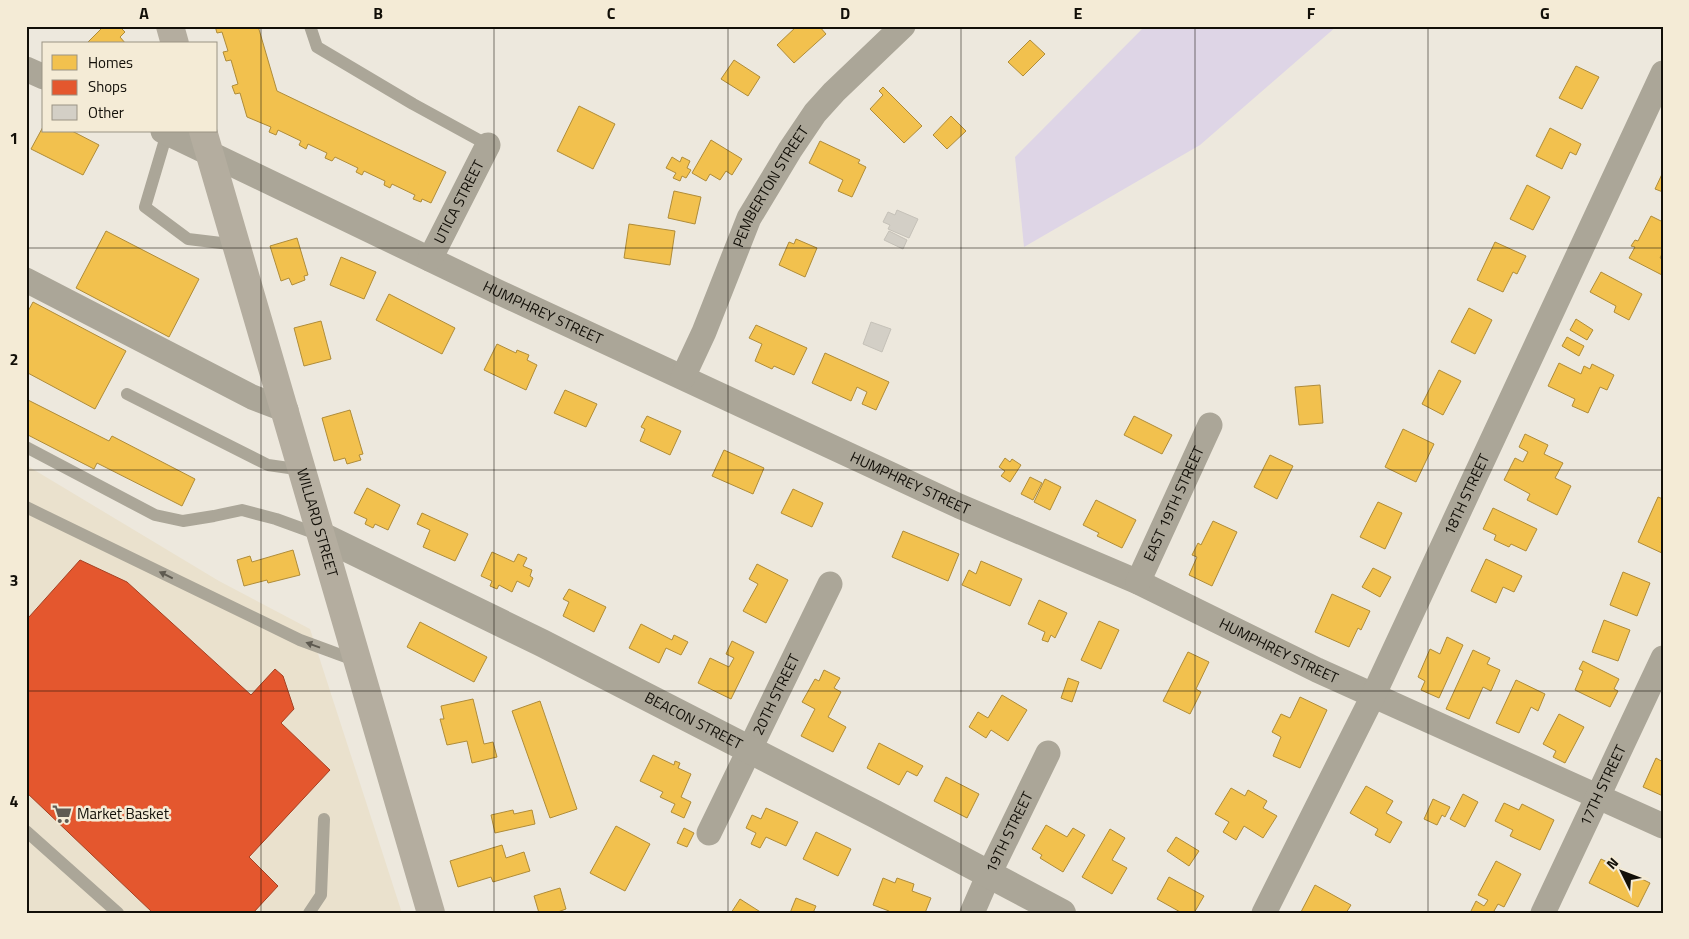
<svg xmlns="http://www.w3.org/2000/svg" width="1689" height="939" viewBox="0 0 1689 939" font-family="'Titillium Web',sans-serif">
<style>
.built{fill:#eae1cd}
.green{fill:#ded5e6}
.homes{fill:#f2c14e;stroke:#af8c39}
.shops{fill:#e4572e;stroke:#a54123}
.building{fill:#d3cfc6;stroke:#c5c1b8}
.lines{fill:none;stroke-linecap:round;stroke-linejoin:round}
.service{stroke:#aba698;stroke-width:12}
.minor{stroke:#aba698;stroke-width:25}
.tertiary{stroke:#aba698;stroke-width:28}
.secondary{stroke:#b4ad9f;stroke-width:28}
.oneway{fill:#5e5a50}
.grid{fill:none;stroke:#120f08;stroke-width:1;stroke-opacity:0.55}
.labels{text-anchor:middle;stroke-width:5;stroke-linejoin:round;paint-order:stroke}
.street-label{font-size:15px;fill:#120f08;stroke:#f4ebd6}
.poi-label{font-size:15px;fill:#120f08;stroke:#f4ebd6;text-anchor:start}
.neatline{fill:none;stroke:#120f08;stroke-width:2}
.grid-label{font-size:16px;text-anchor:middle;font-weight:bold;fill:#120f08}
</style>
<rect width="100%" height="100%" fill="#ede8dd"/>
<polygon class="built" points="26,465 219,581 310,629 402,913 26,913"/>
<polygon class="green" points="1145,26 1337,26 1200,145 1024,247 1015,157"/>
<g class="homes">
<polygon points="104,26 119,26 125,32 120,37 126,44 86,44"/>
<polygon points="215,26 258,26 277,91 446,172 431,203 422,199 421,202 413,199 415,195 392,184 390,188 384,185 385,181 364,171 362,175 356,172 358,168 335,157 332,161 325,158 327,153 308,144 306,149 299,145 301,141 278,130 276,135 269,132 271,127 247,117 240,93 235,94 232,86 238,84 231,60 226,61 223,52 228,51 222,32 217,33"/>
<polygon points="797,26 819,26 826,34 794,63 777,45"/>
<polygon points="1030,40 1045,54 1023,76 1008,62"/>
<polygon points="734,60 760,77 748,96 721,79"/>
<polygon points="1576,66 1599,77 1582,109 1559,98"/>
<polygon points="883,87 922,126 904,143 870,109 883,95 879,91"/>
<polygon points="579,106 615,124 593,169 557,151"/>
<polygon points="951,116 966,131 947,149 933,135"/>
<polygon points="44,125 44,131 72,131 99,145 83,175 31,149"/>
<polygon points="1550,128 1581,144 1576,155 1570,152 1562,169 1536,156"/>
<polygon points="711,140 742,159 732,175 726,171 720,180 710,174 706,181 692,173"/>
<polygon points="820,141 860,160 858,163 866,167 852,197 838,191 843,180 809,163"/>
<polygon points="672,157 680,162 682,157 690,161 687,168 691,170 686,178 682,176 680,181 673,178 676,173 666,168"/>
<polygon points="1663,172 1663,192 1655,189"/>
<polygon points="1527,185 1550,197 1533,230 1510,219"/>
<polygon points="674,191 701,197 695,224 668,218"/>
<polygon points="1651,216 1663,222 1663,252 1660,258 1663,259 1662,275 1629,258 1635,247 1631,246 1635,240 1638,241"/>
<polygon points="629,224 675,231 670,265 624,258"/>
<polygon points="106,231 199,279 169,337 76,288"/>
<polygon points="297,238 308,275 304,276 305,280 292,285 289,278 281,281 270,246"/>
<polygon points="796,239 817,248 805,277 779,265 789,242 794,244"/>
<polygon points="1495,242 1526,256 1517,274 1513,272 1503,292 1477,280"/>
<polygon points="341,257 376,272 364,299 330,285"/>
<polygon points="1601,272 1642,294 1629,320 1614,312 1616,306 1590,292"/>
<polygon points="389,294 455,328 442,354 376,320"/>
<polygon points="33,302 126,351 95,409 26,372 26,315"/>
<polygon points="1469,308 1492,320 1475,354 1451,342"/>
<polygon points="1576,319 1593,330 1587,340 1570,330"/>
<polygon points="321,321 331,359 304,366 294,328"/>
<polygon points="756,325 807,348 794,375 774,366 772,369 755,361 762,344 749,338"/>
<polygon points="1567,337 1584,346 1579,356 1562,346"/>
<polygon points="497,344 516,353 517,350 529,355 527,360 537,365 526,390 484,370"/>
<polygon points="825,353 889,382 876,410 862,404 867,392 857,387 851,401 812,383"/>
<polygon points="1559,363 1581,374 1584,366 1590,369 1592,364 1614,375 1607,390 1600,387 1588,413 1572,406 1575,399 1548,386"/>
<polygon points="1439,370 1461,381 1443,415 1422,404"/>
<polygon points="1320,385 1323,423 1299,425 1295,387"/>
<polygon points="565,390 597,404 586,427 554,413"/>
<polygon points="26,399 109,441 112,436 195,479 182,506 97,463 94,469 26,434"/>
<polygon points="350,410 363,454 359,455 361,460 347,464 345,458 334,461 322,418"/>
<polygon points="647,416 681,431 670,455 640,441 645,429 641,427"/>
<polygon points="1134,416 1172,435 1162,454 1124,435"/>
<polygon points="1403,429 1434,444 1416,482 1385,467"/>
<polygon points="1525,434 1548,445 1544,454 1563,463 1555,478 1571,486 1557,515 1527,500 1530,494 1504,480 1515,458 1523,462 1528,452 1519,447"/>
<polygon points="724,450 764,468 753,494 712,476"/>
<polygon points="1270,455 1293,466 1277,499 1254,487"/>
<polygon points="1005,458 1010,462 1012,459 1021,465 1010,482 1001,476 1005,471 999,467"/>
<polygon points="1030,477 1042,483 1033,500 1021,494"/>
<polygon points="1045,479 1061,487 1050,510 1034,502"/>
<polygon points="367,488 400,505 388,530 375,524 373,528 365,524 367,519 354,513"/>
<polygon points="793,489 823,503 812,527 781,513"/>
<polygon points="1658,497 1663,499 1662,553 1638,542"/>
<polygon points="1096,500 1136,520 1122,548 1097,536 1099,533 1083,525"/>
<polygon points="1378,502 1402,513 1385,549 1360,537"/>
<polygon points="1493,508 1537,529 1526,551 1511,544 1509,547 1494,540 1496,535 1483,529"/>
<polygon points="422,513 468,534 455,561 423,547 430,530 417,524"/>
<polygon points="1213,521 1237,532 1212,586 1189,575 1197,557 1192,555 1198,543 1201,545"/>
<polygon points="903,531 959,554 948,581 892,557"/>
<polygon points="293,550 300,575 268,583 267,580 244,586 237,560 250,556 252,562"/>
<polygon points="492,552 514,562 518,554 527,558 523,566 532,570 530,576 533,578 529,587 517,581 512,592 499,585 497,589 490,586 492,581 481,576"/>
<polygon points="1486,559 1522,576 1514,592 1503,587 1496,603 1471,591"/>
<polygon points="981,561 1022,579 1010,606 962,585 969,570 976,574"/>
<polygon points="757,564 788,580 766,623 743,611 758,584 749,579"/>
<polygon points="1373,568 1391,577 1380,597 1362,587"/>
<polygon points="1623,572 1650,583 1637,616 1610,605"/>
<polygon points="569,589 606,607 594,632 563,616 569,602 563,599"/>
<polygon points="1332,594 1370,611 1361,630 1358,628 1349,647 1315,632"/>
<polygon points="1039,600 1067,613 1055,638 1051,635 1048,642 1042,640 1045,632 1028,624"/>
<polygon points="1604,620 1630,630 1618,661 1592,652"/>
<polygon points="1099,621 1119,630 1101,669 1081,660"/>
<polygon points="420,622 487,657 474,682 407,647"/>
<polygon points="641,624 672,640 674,635 688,642 681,655 666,648 659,663 629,648"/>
<polygon points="1447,637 1463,645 1439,698 1421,690 1425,681 1418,677 1430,649 1440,654"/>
<polygon points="732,641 754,652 731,699 698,683 710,658 729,667 734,658 726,654"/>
<polygon points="1473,650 1490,658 1487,664 1500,670 1491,691 1483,687 1469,719 1446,709"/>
<polygon points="1188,652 1209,662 1196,689 1201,692 1190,714 1163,701"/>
<polygon points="1583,661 1619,679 1614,689 1618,691 1610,707 1575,690 1583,671 1579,669"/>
<polygon points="824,670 840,678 834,688 841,692 828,717 846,727 833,752 801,736 815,709 802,702 815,679 819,681"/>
<polygon points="1068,678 1079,682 1072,702 1061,698"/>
<polygon points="1516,680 1545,694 1538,711 1531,707 1519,733 1496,723"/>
<polygon points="1002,695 1027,710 1008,741 991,730 986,738 969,727 978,712 988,718"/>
<polygon points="1300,697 1327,710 1300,768 1273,756 1281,737 1272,732 1281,714 1290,718"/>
<polygon points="473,699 484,744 493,742 497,757 472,763 467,741 447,745 440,719 444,719 441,706"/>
<polygon points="540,701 577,809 550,818 512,711"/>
<polygon points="1559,714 1584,727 1565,763 1553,757 1556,751 1543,744"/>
<polygon points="879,743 923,766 917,776 907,771 899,785 867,768"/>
<polygon points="653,755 674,765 675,761 680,763 678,768 691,774 681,797 691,802 684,818 671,812 675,804 660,797 663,792 640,781"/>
<polygon points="1656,758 1663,762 1663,796 1643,787"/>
<polygon points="946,777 979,794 967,818 934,801"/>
<polygon points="1366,786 1393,801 1386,813 1402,822 1390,843 1375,835 1378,829 1350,813"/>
<polygon points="1231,788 1245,796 1248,790 1267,801 1263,808 1277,816 1263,838 1244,826 1236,840 1223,832 1229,822 1215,814"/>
<polygon points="1463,794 1478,802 1465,827 1450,819"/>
<polygon points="1433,799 1450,807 1445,817 1442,815 1437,825 1424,819"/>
<polygon points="1504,803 1519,810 1522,804 1554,820 1540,850 1510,836 1513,830 1495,821"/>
<polygon points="766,808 798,822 786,846 766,837 760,848 751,844 756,833 746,828 752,815 761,819"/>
<polygon points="513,810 514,814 532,810 535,824 495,833 491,815"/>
<polygon points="1046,825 1067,837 1073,828 1085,835 1063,872 1040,858 1042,855 1032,849"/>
<polygon points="616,826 650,844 625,891 590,873"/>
<polygon points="684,828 694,833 687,847 677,843"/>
<polygon points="1110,829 1125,838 1112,860 1127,868 1112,894 1082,877"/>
<polygon points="816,832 851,849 838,876 803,859"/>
<polygon points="1176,837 1199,851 1189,866 1167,851"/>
<polygon points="502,845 506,858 524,852 530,871 493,882 491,877 458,887 450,861"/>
<polygon points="1601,859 1650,883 1638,907 1589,883"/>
<polygon points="1496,861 1521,874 1504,907 1498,904 1494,911 1498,913 1470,913 1476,901 1484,906 1488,900 1478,895"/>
<polygon points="1169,877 1204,896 1194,913 1182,913 1157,899"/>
<polygon points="883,878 895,883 897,878 914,884 912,891 931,898 925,913 888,913 889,911 873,905"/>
<polygon points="1315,885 1351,905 1346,913 1301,912"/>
<polygon points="560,888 566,909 555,913 539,913 534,896"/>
<polygon points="796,898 816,906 813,913 790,913"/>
<polygon points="740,899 762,913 731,913"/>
</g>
<polygon class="shops" points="80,560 127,582 251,695 275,669 283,676 294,709 281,723 330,770 249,857 278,886 253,913 153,913 26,792 26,615 29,617"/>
<g class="building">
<polygon points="897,210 918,219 909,238 888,229 890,225 883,222 888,212 895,215"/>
<polygon points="889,231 907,240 903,249 884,240"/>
<polygon points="871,322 891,329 882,352 863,344"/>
</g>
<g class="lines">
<g class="service">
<polyline points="310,26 317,47 413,104 488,145"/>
<polyline points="167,133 145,207 188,239 238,245"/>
<polyline points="127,394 268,465 303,470"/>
<polyline points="26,447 155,515 183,521 214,516 242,510 276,519 320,535"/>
<polyline points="26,507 300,640 357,661"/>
<polyline points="26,831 118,913"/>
<polyline points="309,913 321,895 324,819"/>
</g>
<g class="minor">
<polyline points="26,69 44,77"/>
<path id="s1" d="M 163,131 L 496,291 L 959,506 L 1138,582 L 1317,670 L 1663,826"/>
<path id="s2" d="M 430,259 L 488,145"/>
<polyline points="26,280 252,397 286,410"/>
<path id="s3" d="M 683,377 L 704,332 L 749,218 L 790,150 L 815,113 L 834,92 L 903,26"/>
<path id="s4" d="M 1138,582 L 1210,425"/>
<path id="s5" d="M 709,833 L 830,584"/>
<path id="s6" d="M 972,913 L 989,874 L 1048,753"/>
<path id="s7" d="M 1264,913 L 1373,696 L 1663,73"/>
<path id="s8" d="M 1543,913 L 1663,658"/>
</g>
<path class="tertiary" id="s9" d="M 322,536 L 542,643 L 875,814 L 1062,913"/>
<g class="secondary">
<polyline points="170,26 175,44"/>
<path id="s10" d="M 203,131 L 431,913"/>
</g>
</g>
<defs><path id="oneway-solid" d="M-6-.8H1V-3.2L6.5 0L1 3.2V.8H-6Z" transform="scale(1.25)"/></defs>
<g class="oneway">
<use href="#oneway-solid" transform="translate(166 575) rotate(-154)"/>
<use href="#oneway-solid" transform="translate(313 645) rotate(-160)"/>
</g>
<path class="grid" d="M 261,26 L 261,913M 494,26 L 494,913M 728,26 L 728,913M 961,26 L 961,913M 1195,26 L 1195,913M 1428,26 L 1428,913M 26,248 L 1663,248M 26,470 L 1663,470M 26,691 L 1663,691"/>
<defs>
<symbol id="supermarket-bare" viewBox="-9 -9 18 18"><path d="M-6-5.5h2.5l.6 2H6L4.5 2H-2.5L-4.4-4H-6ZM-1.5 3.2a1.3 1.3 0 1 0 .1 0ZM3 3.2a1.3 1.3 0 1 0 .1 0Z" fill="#5f5b53" stroke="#f4ebd6" stroke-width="2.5" paint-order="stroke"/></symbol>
</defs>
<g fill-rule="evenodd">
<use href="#supermarket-bare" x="48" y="800" width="28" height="28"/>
</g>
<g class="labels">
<g class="street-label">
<text dy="5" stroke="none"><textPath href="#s3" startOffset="210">PEMBERTON STREET</textPath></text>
<text dy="5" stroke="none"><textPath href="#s2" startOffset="64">UTICA STREET</textPath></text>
<text dy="5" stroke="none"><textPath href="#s1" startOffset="421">HUMPHREY STREET</textPath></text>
<text dy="5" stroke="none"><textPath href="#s1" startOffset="826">HUMPHREY STREET</textPath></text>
<text dy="5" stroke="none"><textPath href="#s7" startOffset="465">18TH STREET</textPath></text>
<text dy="5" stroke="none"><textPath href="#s4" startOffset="86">EAST 19TH STREET</textPath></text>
<text dy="5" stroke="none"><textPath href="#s10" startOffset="408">WILLARD STREET</textPath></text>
<text dy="5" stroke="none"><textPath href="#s1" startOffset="1231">HUMPHREY STREET</textPath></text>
<text dy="5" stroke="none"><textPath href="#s5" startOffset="154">20TH STREET</textPath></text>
<text dy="5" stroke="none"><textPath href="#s9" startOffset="415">BEACON STREET</textPath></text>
<text dy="5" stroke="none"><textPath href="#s8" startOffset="141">17TH STREET</textPath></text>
<text dy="5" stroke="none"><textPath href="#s6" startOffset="89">19TH STREET</textPath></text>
</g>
<g class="poi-label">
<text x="77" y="819">Market Basket</text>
</g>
</g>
<rect width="1689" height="939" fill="none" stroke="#f4ebd6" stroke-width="55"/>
<rect x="42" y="42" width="175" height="90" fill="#f4ebd6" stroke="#9a9384"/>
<rect x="52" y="55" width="25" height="15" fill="#f2c14e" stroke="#9a9384"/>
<text x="88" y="68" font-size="15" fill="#120f08">Homes</text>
<rect x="52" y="80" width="25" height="15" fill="#e4572e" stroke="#9a9384"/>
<text x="88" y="92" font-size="15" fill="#120f08">Shops</text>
<rect x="52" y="105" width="25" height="15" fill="#d3cfc6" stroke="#9a9384"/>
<text x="88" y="118" font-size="15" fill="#120f08">Other</text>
<g transform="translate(1622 872) rotate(312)" stroke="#f4ebd6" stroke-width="4" paint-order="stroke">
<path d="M0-4L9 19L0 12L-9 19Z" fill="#120f08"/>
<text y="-8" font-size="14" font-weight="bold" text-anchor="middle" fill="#120f08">N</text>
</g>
<rect x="28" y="28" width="1634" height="884" class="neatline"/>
<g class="grid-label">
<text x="144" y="19">A</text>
<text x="378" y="19">B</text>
<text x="611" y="19">C</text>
<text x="845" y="19">D</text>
<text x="1078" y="19">E</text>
<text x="1311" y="19">F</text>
<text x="1545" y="19">G</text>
<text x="14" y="144">1</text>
<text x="14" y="365">2</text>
<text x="14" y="586">3</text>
<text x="14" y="807">4</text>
</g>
</svg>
